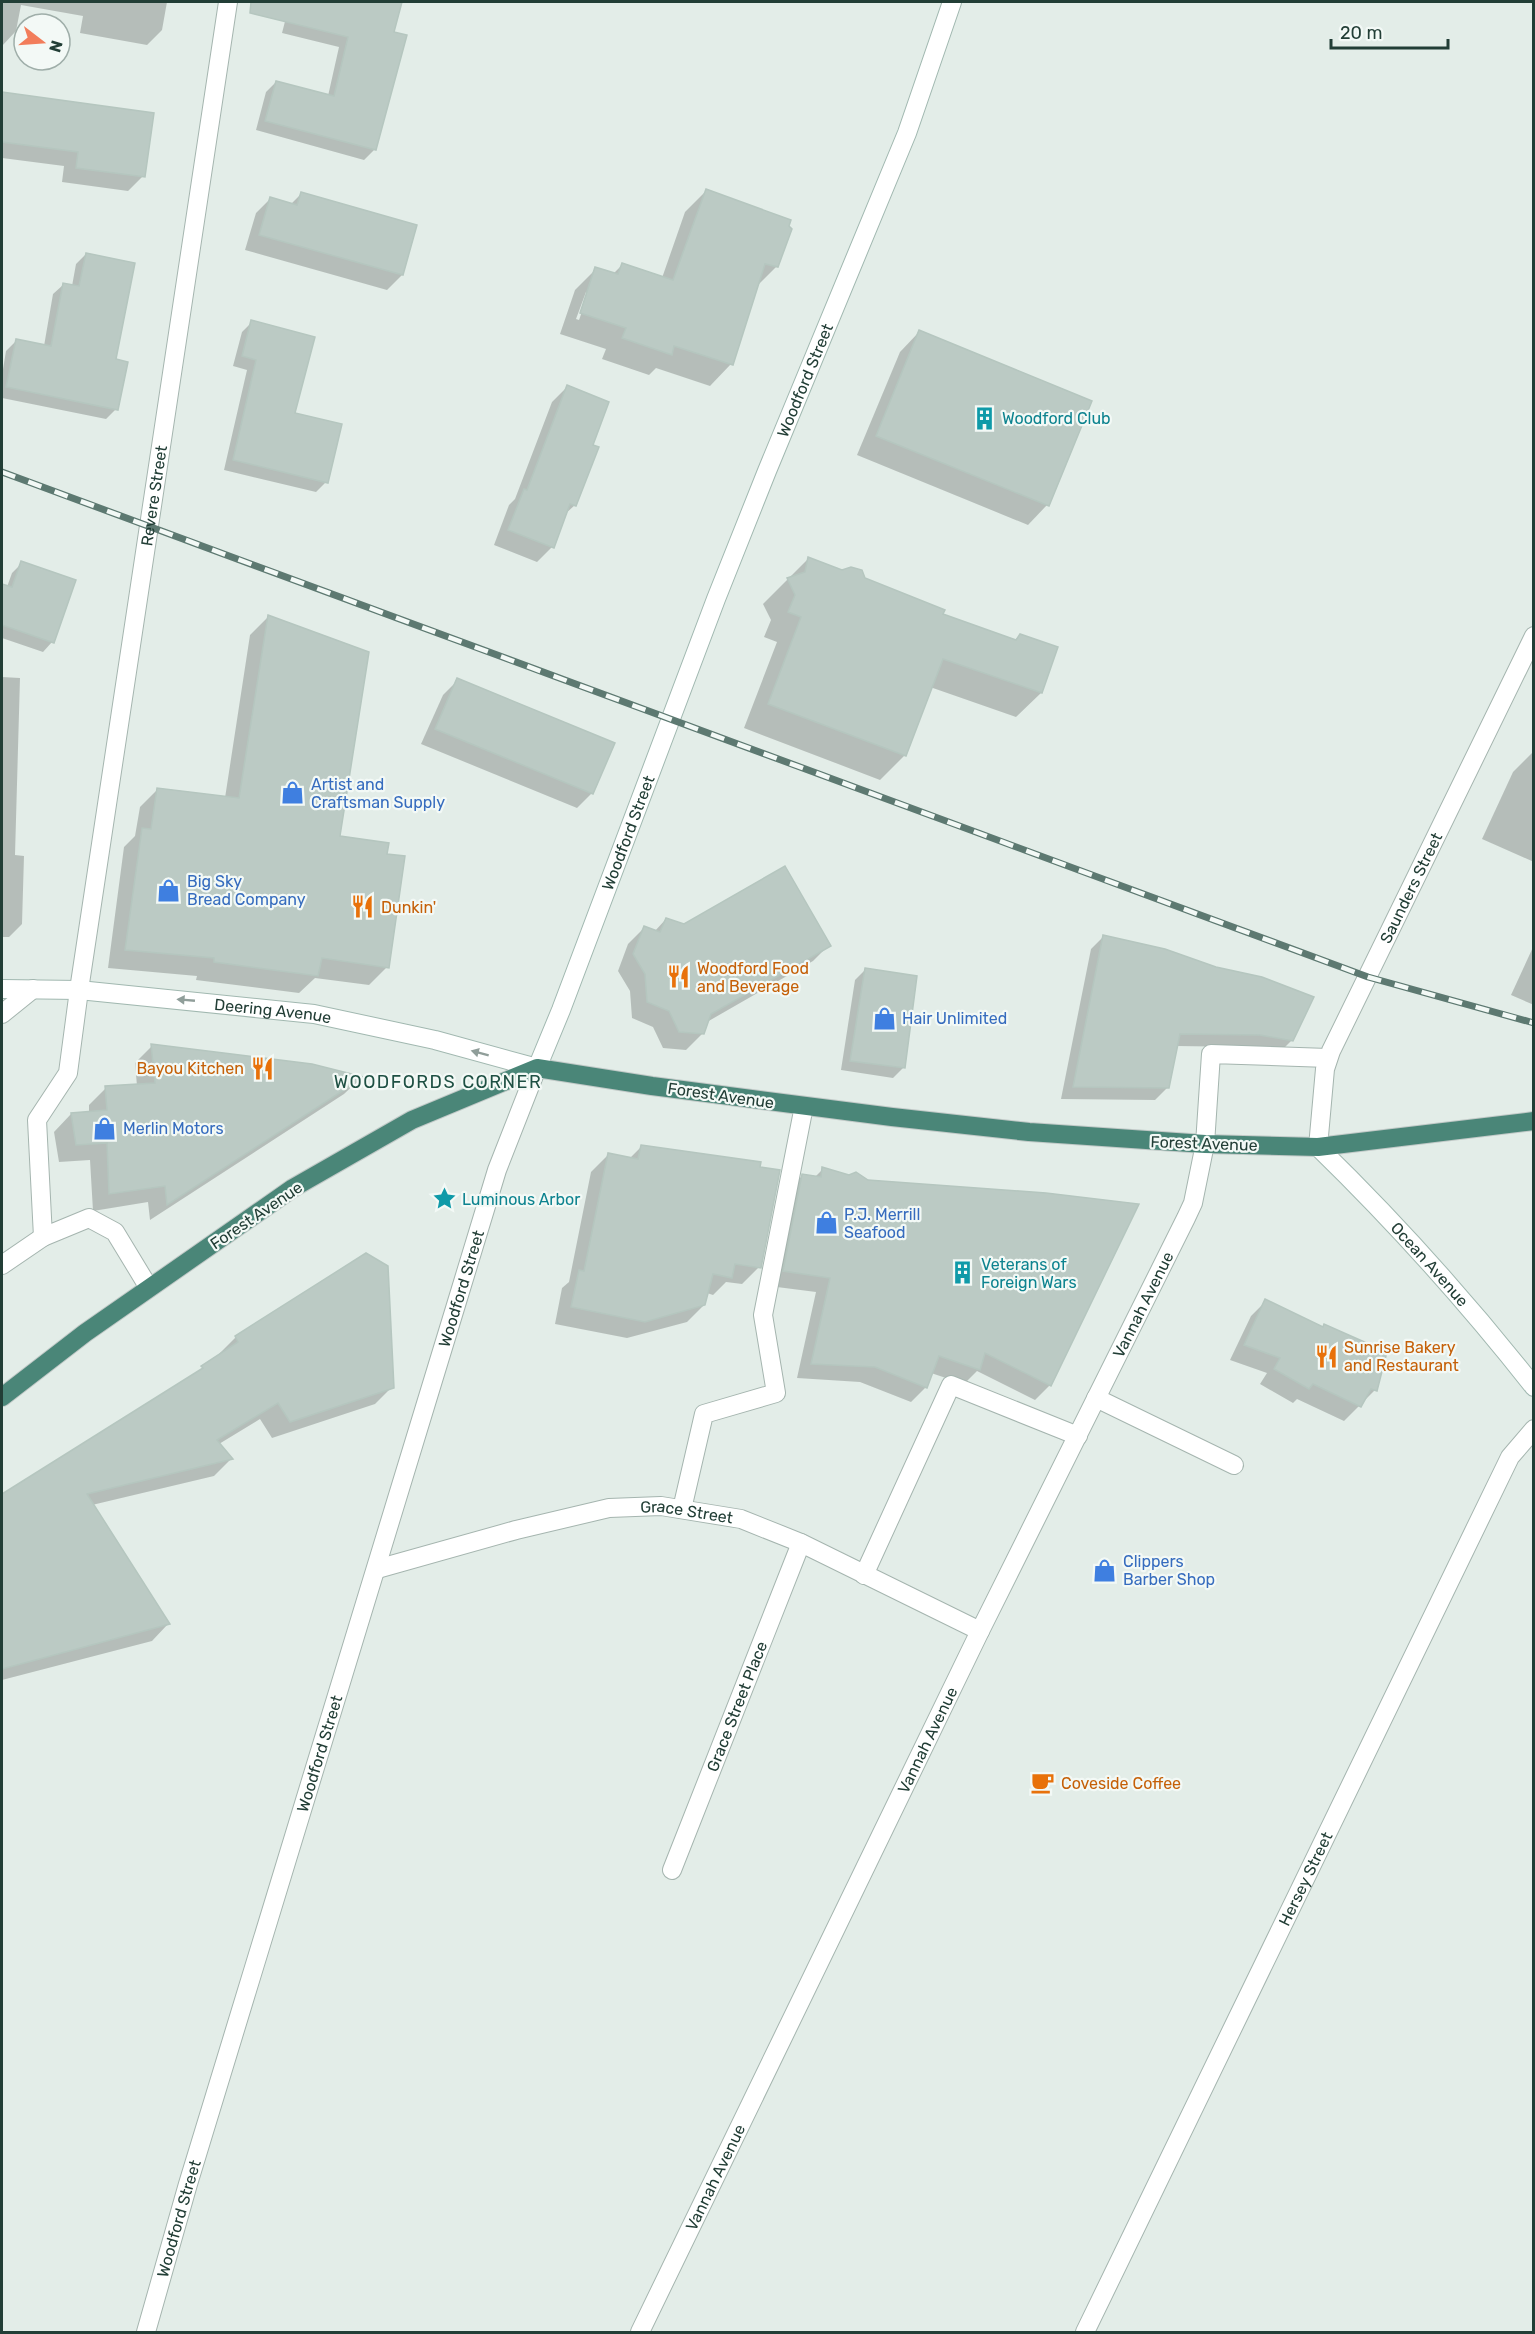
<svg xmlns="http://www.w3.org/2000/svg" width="1535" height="2334" viewBox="0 0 1535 2334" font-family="Rubik,sans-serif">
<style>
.shadow{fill:#0003;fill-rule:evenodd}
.building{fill:#bbcac4;stroke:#b5c6bf;stroke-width:1.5}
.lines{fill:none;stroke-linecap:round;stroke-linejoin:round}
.service-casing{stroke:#a5b5af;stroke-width:20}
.minor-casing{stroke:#a5b5af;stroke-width:20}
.tertiary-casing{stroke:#a5b5af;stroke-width:20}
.secondary-casing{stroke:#a1b8b0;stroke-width:20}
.trunk-casing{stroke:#c1c9c7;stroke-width:20}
.service{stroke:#fff;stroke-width:18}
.minor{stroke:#fff;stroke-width:18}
.tertiary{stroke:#fff;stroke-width:18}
.secondary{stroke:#fff;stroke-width:18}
.trunk{stroke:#4a8678;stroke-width:18}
.rail-casing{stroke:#5d7971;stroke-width:7}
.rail{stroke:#f3f9f6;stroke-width:4.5;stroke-dasharray:14;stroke-linecap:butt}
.oneway{fill:#909e9a}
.labels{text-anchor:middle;stroke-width:4.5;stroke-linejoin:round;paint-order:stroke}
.street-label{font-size:16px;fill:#223e36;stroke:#f3f9f6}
.culture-label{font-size:16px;fill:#0d838f;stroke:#f3f9f6;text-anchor:start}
.shop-label{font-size:16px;fill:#366cbe;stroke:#f3f9f6;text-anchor:start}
.food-label{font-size:16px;fill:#c56008;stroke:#f3f9f6;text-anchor:start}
.neighbourhood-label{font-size:18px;letter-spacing:1.5px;fill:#1e5043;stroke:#f3f9f6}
</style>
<rect width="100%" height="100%" fill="#e3ede8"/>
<g class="shadow">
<polygon points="2,2 167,2 162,30 147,45 80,33 83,16 21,5 16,31 2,46"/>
<polygon points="290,2 391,2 400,4 393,33 405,36 374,150 364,160 256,130 266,92 276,82 328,96 339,47 282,33"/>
<polygon points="2,93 152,114 143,176 128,191 62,182 64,166 2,158"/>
<path d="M 706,191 L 777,266 L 756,287 L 731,364 L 710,386 L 656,368 L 649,375 L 602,359 L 606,349 L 560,334 L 575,290 L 596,269 L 613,274 L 622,265 L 662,278 L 685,212 ZM 586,292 L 589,292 L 579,320 L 576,319 Z"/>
<polygon points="301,194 402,275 387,290 245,250 256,213 270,199 291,204"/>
<polygon points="86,254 115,361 116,409 106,419 2,398 2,375 6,351 16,341 44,346 53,294 63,285 72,286 76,264"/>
<polygon points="252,322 326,482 316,492 224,470 247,370 233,366 242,332"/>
<polygon points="919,332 1047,505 1028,525 857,455 900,352"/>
<polygon points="567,387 591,446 575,505 564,515 552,547 537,562 494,545 509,505 515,499 552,402"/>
<polygon points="809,558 864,579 941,615 1014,641 1020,635 1057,648 1041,693 1016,717 930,687 904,756 880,780 744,728 777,642 764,637 771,620 763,604"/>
<polygon points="22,563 52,642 43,652 2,638 2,585 7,587 12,573"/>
<polygon points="268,617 338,837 385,855 387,967 369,985 315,978 299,993 196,980 197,976 108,968 124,847 135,836 140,807 158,789 225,798 250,635"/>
<polygon points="2,677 20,678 15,855 24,856 22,924 9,937 2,937"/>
<polygon points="458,680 592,793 577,808 421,744 443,695"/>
<polygon points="1532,753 1534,753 1534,862 1482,839 1513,772"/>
<polygon points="666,919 684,926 829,945 813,961 707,1022 702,1034 686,1050 663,1048 653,1027 632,1018 630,991 618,971 628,944 644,928 654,932"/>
<polygon points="1104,936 1292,1040 1279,1053 1247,1047 1176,1046 1168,1087 1155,1100 1061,1099 1091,949"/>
<polygon points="1534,945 1534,1005 1511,995"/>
<polygon points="865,970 903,1068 893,1078 841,1070 855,980"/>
<polygon points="152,1046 361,1078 344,1094 150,1220 148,1202 93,1211 90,1160 59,1162 54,1132 71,1114 89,1113 89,1105 106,1088 137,1086 135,1063"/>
<polygon points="642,1146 758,1168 759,1267 742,1284 726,1282 713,1295 707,1293 704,1305 687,1322 627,1338 555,1324 562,1288 569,1282 591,1172 608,1155 629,1159"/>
<polygon points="823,1169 1050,1385 1035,1400 977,1371 964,1384 931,1373 926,1387 911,1402 860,1382 797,1378 816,1292 769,1286 788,1190 803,1175 815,1177"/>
<polygon points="1266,1301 1322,1328 1324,1326 1375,1390 1344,1421 1297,1399 1293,1403 1260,1384 1267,1373 1230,1360 1251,1316"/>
<polygon points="236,1337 392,1387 375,1404 272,1438 260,1419 219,1444 231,1459 214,1476 92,1505 168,1624 152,1641 2,1680 2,1496 194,1376 220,1356 219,1354"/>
</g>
<g class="building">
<polygon points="251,2 402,2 394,32 407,35 376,150 265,121 276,81 334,96 348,37 250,13"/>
<polygon points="2,92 154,113 145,177 76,168 78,152 2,142"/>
<polygon points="706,189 791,220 789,226 792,229 778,267 765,264 733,365 674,346 672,355 622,338 626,328 580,313 595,267 618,274 622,263 673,280"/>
<polygon points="301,192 417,225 403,275 259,235 270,197 297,205"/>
<polygon points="86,253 135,263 116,359 128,362 118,410 6,387 16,339 51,346 63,283 79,286"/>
<polygon points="251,320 315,337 295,413 342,424 328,483 233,460 256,360 242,356"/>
<polygon points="919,330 1092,401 1049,506 876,436"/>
<polygon points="567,385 609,402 593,445 599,447 576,506 570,504 554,548 508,530 524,489 527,490"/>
<polygon points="808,557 842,570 851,567 862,570 865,578 945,610 943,614 1016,640 1020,634 1058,647 1042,693 943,659 906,756 768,704 801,617 788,612 795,595 787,578 805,572"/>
<polygon points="21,561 76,580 54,643 2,625 2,584 12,587"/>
<polygon points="268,615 369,652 340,836 389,843 387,854 405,856 389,968 322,958 318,976 214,962 214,958 125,950 142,828 151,829 157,788 239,798"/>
<polygon points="457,678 615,743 593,794 435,729"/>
<polygon points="785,866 831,946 711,1014 704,1034 679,1032 669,1011 647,1002 645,974 633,954 644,926 660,932 666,918 684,924"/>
<polygon points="1103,935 1165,949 1216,967 1262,977 1314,997 1293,1041 1260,1035 1180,1034 1169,1088 1073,1087"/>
<polygon points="865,968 917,976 905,1068 850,1061"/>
<polygon points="151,1044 312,1064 364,1077 167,1205 165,1186 109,1194 107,1143 76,1145 71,1113 107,1110 105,1086 155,1083"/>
<polygon points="641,1145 761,1162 760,1167 780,1170 761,1268 735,1264 732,1278 713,1274 705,1305 645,1322 571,1307 579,1270 584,1271 608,1153 638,1159"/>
<polygon points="822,1167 849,1175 856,1172 868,1180 1046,1193 1139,1204 1051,1386 985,1353 980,1370 939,1356 927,1388 875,1367 811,1364 830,1278 783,1271 802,1174 821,1177"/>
<polygon points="366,1253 388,1266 394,1388 290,1422 278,1403 217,1440 233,1459 87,1494 170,1624 2,1669 2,1494 203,1368 201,1366 238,1342 235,1336"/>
<polygon points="1265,1299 1323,1327 1324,1324 1387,1352 1377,1391 1371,1389 1361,1407 1313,1384 1309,1389 1274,1369 1280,1358 1244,1345"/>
</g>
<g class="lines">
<defs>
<g id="service">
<polyline points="79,990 68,1073 37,1120 43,1237 89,1218 115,1232 149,1288"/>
<polyline points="1205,1144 1211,1054 1328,1058"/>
<polyline points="2,1265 43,1237"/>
<polyline points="1096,1398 1234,1465"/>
<polyline points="682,1509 704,1414 776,1393 763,1315 804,1106"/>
<polyline points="864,1575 951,1385 1078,1436"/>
</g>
<g id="minor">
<path id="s1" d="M 79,990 L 228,2"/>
<path id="s2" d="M 1318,1147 L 1325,1069 L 1331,1051 L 1534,636"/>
<path id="s3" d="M 377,1569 L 516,1530 L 609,1508 L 661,1506 L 741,1519 L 801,1543 L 980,1631"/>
<path id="s4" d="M 672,1870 L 801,1543"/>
<path id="s5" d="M 146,2332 L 188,2184 L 456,1305 L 497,1170 L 537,1068"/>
<path id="s6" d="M 640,2332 L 980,1631 L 1186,1218 L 1193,1203 L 1205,1144"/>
<path id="s7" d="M 1085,2332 L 1510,1457 L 1534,1429"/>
</g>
<polyline id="tertiary" points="2,1014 33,989"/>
<g id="secondary">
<path id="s8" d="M 2,989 L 79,990 L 314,1014 L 435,1040 L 537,1068 L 561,1010 L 716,599 L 767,471 L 907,133 L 952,2"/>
<path id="s9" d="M 1318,1147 C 1395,1222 1467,1302 1534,1387"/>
</g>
<polyline id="trunk" points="2,1397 85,1333 293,1188 412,1120 537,1068 652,1086 892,1117 1029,1132 1205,1144 1318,1147 1534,1121"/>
</defs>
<use href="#service" class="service-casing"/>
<use href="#minor" class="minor-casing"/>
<use href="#tertiary" class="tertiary-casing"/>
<use href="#secondary" class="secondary-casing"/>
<use href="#trunk" class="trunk-casing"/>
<use href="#service" class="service"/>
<use href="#minor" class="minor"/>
<use href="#tertiary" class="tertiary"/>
<use href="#secondary" class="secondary"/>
<use href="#trunk" class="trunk"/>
<defs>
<polyline id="rail" points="2,472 1368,977 1534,1023"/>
</defs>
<use href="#rail" class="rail-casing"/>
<use href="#rail" class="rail"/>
</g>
<defs><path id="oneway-solid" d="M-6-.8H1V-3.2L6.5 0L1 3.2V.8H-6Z" transform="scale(1.5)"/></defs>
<g class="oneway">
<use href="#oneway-solid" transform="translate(186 1000) rotate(-175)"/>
<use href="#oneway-solid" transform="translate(480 1053) rotate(-165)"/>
</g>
<defs>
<symbol id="building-bare" viewBox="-9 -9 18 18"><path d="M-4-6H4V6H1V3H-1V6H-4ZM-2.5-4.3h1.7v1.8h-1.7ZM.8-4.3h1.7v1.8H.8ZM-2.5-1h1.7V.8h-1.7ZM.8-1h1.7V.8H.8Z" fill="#0f9aa8" stroke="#f3f9f6" stroke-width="2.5" paint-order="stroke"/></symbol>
<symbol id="shop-bare" viewBox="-9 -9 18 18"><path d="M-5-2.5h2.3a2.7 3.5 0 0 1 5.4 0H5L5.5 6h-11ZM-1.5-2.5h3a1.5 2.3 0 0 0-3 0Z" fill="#3f7fe0" stroke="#f3f9f6" stroke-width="2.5" paint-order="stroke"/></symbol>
<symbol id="restaurant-bare" viewBox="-9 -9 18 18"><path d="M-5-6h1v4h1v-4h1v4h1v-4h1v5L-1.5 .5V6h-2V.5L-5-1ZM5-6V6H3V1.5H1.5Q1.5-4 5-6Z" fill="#e8710a" stroke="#f3f9f6" stroke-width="2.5" paint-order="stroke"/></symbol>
<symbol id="sight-bare" viewBox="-9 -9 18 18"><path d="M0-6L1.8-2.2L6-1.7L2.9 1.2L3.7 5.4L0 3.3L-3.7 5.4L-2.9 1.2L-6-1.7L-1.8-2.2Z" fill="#0f9aa8" stroke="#f3f9f6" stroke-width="2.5" paint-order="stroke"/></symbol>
<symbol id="cafe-bare" viewBox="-9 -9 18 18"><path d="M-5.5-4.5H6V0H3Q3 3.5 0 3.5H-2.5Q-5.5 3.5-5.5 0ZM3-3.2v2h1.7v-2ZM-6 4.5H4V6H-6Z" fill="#e8710a" stroke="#f3f9f6" stroke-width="2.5" paint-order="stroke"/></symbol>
</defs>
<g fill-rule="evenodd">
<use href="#building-bare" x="968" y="402" width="33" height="33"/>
<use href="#shop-bare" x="276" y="776" width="33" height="33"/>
<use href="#shop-bare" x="152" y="874" width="33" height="33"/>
<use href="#restaurant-bare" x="346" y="890" width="33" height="33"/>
<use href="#restaurant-bare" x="662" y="960" width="33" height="33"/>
<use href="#shop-bare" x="868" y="1002" width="33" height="33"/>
<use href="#restaurant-bare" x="246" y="1052" width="33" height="33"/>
<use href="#shop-bare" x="88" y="1112" width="33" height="33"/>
<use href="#sight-bare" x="428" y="1182" width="33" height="33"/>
<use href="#shop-bare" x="810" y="1206" width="33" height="33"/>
<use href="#building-bare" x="946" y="1256" width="33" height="33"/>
<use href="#restaurant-bare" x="1310" y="1340" width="33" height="33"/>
<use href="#shop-bare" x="1088" y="1554" width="33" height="33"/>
<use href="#cafe-bare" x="1026" y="1766" width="33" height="33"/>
</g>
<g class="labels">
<g class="street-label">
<text dy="6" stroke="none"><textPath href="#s8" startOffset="1281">Woodford Street</textPath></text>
<text dy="6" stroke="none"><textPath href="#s1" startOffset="500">Revere Street</textPath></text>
<text dy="6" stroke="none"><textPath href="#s8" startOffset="795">Woodford Street</textPath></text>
<text dy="6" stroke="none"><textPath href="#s2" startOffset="279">Saunders Street</textPath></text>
<text dy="6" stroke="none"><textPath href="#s8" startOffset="272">Deering Avenue</textPath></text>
<text transform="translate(721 1095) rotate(8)" y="6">Forest Avenue</text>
<text transform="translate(1204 1143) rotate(2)" y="6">Forest Avenue</text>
<text transform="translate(256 1215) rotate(-34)" y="6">Forest Avenue</text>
<text dy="6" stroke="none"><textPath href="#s9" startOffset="162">Ocean Avenue</textPath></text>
<text dy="6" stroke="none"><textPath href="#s5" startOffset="1090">Woodford Street</textPath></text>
<text dy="6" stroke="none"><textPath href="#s6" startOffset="1144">Vannah Avenue</textPath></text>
<text dy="6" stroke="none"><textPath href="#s3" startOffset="318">Grace Street</textPath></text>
<text dy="6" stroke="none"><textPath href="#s4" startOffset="176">Grace Street Place</textPath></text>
<text dy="6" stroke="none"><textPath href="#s6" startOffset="658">Vannah Avenue</textPath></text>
<text dy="6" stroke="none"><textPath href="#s5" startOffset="604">Woodford Street</textPath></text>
<text dy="6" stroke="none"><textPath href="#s7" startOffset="504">Hersey Street</textPath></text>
<text dy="6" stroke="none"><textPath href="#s6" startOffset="172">Vannah Avenue</textPath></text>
<text dy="6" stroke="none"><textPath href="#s5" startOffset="118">Woodford Street</textPath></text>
</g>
<g class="culture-label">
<text x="1002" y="424">Woodford Club</text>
<text x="462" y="1205">Luminous Arbor</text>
<text x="981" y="1270">Veterans of<tspan x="981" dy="18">Foreign Wars</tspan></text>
</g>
<g class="shop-label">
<text x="311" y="790">Artist and<tspan x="311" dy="18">Craftsman Supply</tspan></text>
<text x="187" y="887">Big Sky<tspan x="187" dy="18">Bread Company</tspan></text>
<text x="902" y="1024">Hair Unlimited</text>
<text x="123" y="1134">Merlin Motors</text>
<text x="844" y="1220">P.J. Merrill<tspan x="844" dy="18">Seafood</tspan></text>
<text x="1123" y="1567">Clippers<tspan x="1123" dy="18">Barber Shop</tspan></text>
</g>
<g class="food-label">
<text x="381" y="913">Dunkin'</text>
<text x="697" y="974">Woodford Food<tspan x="697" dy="18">and Beverage</tspan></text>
<text x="244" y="1074" text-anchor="end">Bayou Kitchen</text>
<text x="1344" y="1353">Sunrise Bakery<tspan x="1344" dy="18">and Restaurant</tspan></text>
<text x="1061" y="1789">Coveside Coffee</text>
</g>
<g class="neighbourhood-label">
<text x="438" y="1088">WOODFORDS CORNER</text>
</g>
</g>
<rect width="1535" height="2334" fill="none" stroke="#223e36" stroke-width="6"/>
<g transform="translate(42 42) rotate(107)"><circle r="28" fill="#f3f9f6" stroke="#9faea9" stroke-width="1.5"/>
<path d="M0-4.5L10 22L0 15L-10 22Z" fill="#f27d5b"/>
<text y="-9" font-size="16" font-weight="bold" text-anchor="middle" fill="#223e36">N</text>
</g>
<path d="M1331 39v9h117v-9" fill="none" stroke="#223e36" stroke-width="3"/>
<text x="1340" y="39" font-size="18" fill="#223e36" stroke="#f3f9f6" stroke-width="4.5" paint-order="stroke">20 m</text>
</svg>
